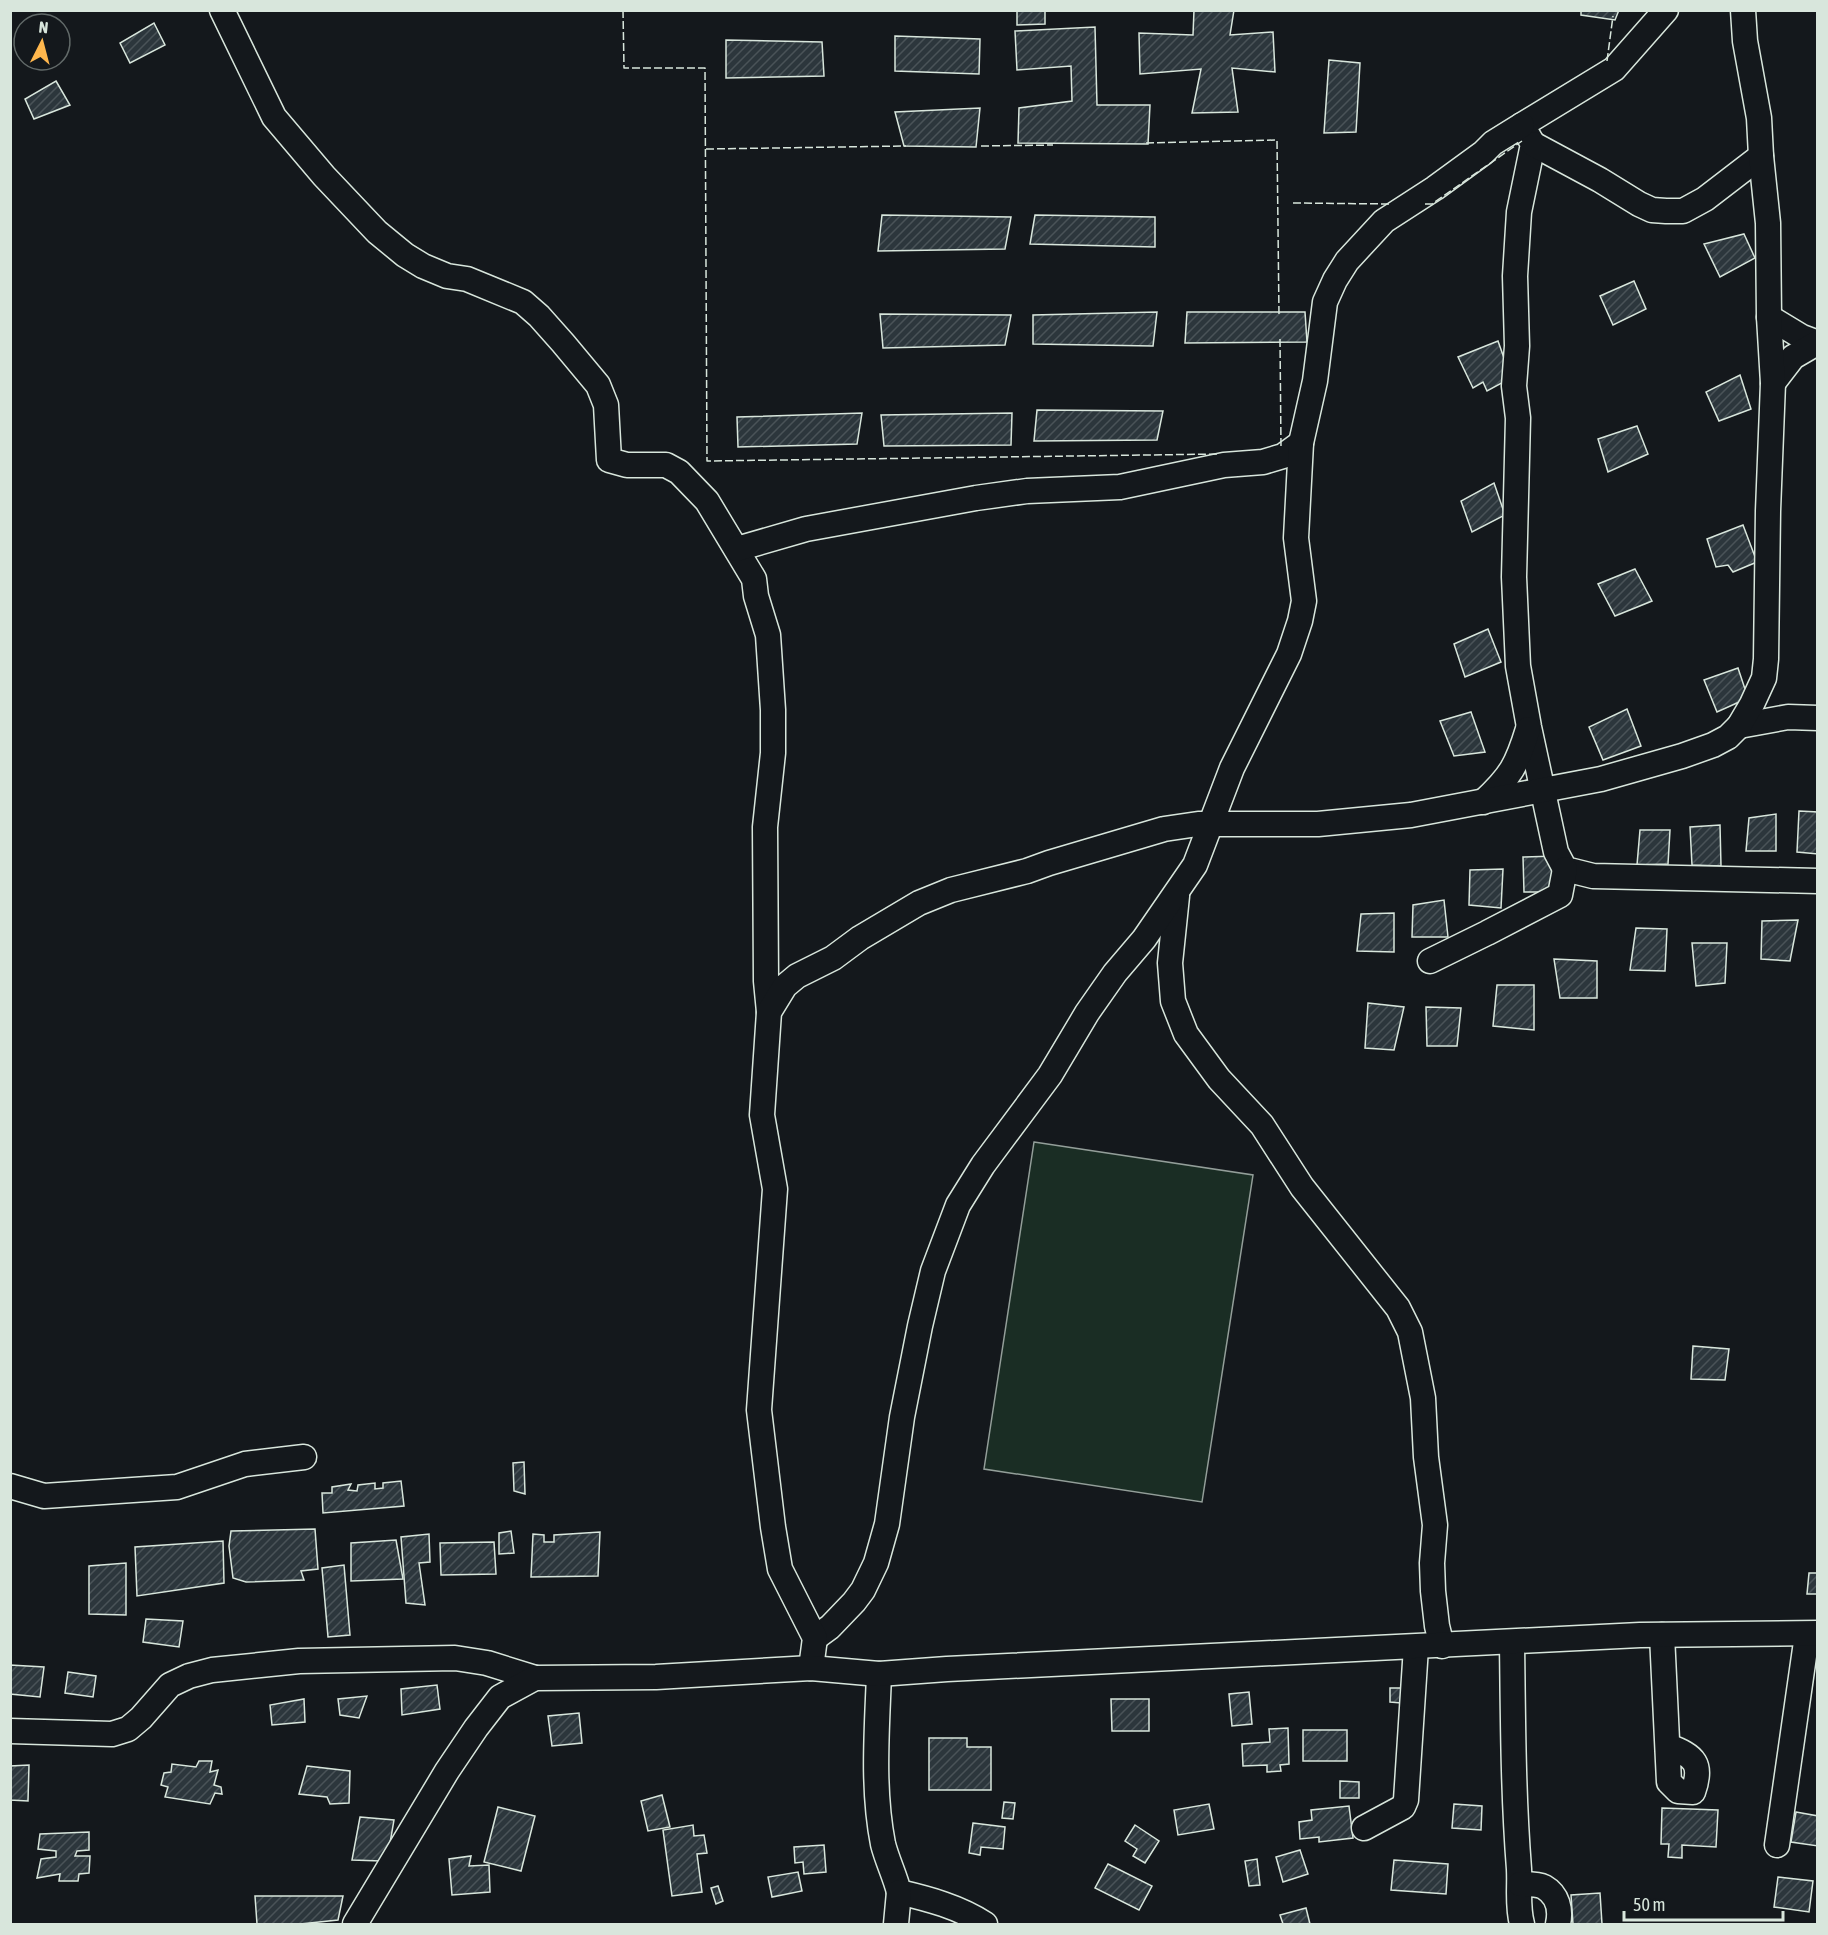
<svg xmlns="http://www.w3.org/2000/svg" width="1828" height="1935" viewBox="0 0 1828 1935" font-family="'Asap Condensed',sans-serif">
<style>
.green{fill:#1a2d24;stroke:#939e99;stroke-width:1.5}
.building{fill:url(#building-hatch);stroke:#d8e6dc;stroke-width:1.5}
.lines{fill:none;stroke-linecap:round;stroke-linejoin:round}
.minor-casing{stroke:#d8e6dc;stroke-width:27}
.minor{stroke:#14181c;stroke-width:24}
.fence{stroke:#d8e6dc;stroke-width:1.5;stroke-dasharray:8 3;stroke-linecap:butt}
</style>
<defs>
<pattern id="building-hatch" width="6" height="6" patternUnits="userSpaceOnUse" patternTransform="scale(1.5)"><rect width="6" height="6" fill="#2c363c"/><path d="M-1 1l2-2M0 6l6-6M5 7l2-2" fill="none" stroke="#4a5358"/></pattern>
</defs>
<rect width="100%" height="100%" fill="#14181c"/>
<polygon class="green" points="1034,1142 1253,1175 1202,1502 984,1469"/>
<g class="building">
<polygon points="1017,10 1045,10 1045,24 1017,25"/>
<polygon points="1194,10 1234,10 1230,35 1273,32 1275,72 1232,68 1238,112 1192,113 1201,69 1140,74 1139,33 1193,35"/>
<polygon points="1581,10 1619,10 1615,20 1581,15"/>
<polygon points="154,23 165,45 130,63 120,43"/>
<polygon points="1095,27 1097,105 1150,105 1148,144 1018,143 1019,108 1072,101 1071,66 1017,70 1015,31"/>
<polygon points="895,36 980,39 979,74 895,71"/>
<polygon points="726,40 822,42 824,76 726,78"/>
<polygon points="1329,60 1360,63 1356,132 1324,133"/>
<polygon points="56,81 70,105 34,119 25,99"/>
<polygon points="980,108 976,147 904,146 895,112"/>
<polygon points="882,215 1011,217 1005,249 878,251"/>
<polygon points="1035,215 1155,217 1155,247 1030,244"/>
<polygon points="1744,234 1755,258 1720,277 1704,244"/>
<polygon points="1634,281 1646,309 1613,325 1600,296"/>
<polygon points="1157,312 1153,346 1033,344 1033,315"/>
<polygon points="1187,312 1305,312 1307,342 1185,343"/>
<polygon points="880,314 1011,315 1005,345 883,348"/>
<polygon points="1498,341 1511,378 1487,391 1483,382 1473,388 1458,357"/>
<polygon points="1740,375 1751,409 1719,421 1706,392"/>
<polygon points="1037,410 1163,411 1157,440 1034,441"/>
<polygon points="862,413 857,444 738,447 737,417"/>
<polygon points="1012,413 1011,445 884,446 881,415"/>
<polygon points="1637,426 1648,454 1608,472 1598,439"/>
<polygon points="1494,483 1505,515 1472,532 1461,501"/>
<polygon points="1743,525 1757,562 1733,572 1728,565 1716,567 1707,539"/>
<polygon points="1635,569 1652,601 1615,616 1598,584"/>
<polygon points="1488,629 1501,662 1465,677 1454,644"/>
<polygon points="1738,668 1748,698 1717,712 1704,680"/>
<polygon points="1627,709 1641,746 1603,760 1589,727"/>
<polygon points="1471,712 1485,752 1454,756 1440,721"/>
<polygon points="1799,811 1818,812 1818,854 1797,852"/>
<polygon points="1776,814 1776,851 1746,851 1749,818"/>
<polygon points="1720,825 1721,866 1692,865 1690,827"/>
<polygon points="1640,830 1670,830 1668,864 1637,865"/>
<polygon points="1556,856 1560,892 1524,892 1523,857"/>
<polygon points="1503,869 1501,908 1469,905 1470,870"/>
<polygon points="1444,900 1448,937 1412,937 1413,905"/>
<polygon points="1394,913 1394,952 1357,951 1361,914"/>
<polygon points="1798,920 1790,961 1761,959 1762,921"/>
<polygon points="1636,928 1667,929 1665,971 1630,970"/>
<polygon points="1692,943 1727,943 1725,983 1696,986"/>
<polygon points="1554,959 1597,961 1597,998 1560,998"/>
<polygon points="1497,985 1534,985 1534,1030 1493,1026"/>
<polygon points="1368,1003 1404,1007 1394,1050 1365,1048"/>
<polygon points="1426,1007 1461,1008 1457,1046 1427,1046"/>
<polygon points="1693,1346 1729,1349 1725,1380 1691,1379"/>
<polygon points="524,1462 525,1494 514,1491 513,1463"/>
<polygon points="401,1481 404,1506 323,1513 322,1493 332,1493 332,1487 351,1484 348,1490 357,1491 358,1485 375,1483 375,1489 383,1488 383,1483"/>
<polygon points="315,1529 318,1569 301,1571 304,1580 246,1582 233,1578 229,1546 231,1531"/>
<polygon points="511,1531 514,1553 499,1554 499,1533"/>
<polygon points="600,1532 598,1576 531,1577 533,1534 544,1535 544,1542 554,1542 554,1535"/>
<polygon points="429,1534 430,1562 419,1563 425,1605 406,1603 401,1537"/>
<polygon points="396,1540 403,1579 351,1581 351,1543"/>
<polygon points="223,1541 224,1583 137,1596 135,1547"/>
<polygon points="494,1542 496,1574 441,1575 440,1543"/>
<polygon points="126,1563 126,1615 89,1614 89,1566"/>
<polygon points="344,1565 350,1635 328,1637 322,1568"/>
<polygon points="1809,1573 1818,1573 1818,1594 1807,1594"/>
<polygon points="146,1619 183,1621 179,1647 143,1642"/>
<polygon points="10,1665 44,1667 40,1697 10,1694"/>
<polygon points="68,1672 96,1676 93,1697 65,1693"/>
<polygon points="437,1685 440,1709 402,1715 401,1689"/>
<polygon points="1390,1688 1401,1688 1401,1703 1390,1702"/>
<polygon points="1249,1692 1252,1724 1232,1726 1229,1694"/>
<polygon points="367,1696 359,1718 340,1715 338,1699"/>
<polygon points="304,1699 305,1722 272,1725 270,1705"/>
<polygon points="1111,1699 1149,1699 1149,1731 1112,1731"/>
<polygon points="579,1713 582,1743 552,1746 548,1716"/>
<polygon points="1288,1728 1289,1764 1280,1765 1281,1771 1267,1772 1267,1765 1243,1766 1242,1744 1270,1742 1269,1729"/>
<rect x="1303" y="1730" width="44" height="31"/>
<polygon points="929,1738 967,1738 967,1747 991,1747 991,1790 929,1790"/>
<polygon points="199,1761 212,1761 210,1772 218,1770 214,1785 221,1787 222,1794 215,1793 210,1804 165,1797 168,1787 161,1785 164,1773 171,1772 172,1764 196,1767"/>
<polygon points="29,1765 28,1801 10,1800 10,1766"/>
<polygon points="307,1766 350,1771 349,1803 330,1804 327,1797 299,1794"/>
<polygon points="1340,1781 1359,1782 1359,1798 1340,1798"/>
<polygon points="662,1795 670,1827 648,1831 641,1801"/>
<polygon points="1004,1802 1015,1803 1013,1819 1002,1818"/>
<polygon points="1209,1804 1214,1829 1178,1835 1174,1810"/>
<polygon points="1454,1804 1482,1806 1481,1830 1452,1828"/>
<polygon points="1349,1806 1353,1838 1319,1842 1319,1837 1300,1839 1299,1822 1312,1820 1311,1810"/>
<polygon points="498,1807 535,1816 521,1871 484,1862"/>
<polygon points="1662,1808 1718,1810 1716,1847 1682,1845 1682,1858 1668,1857 1669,1844 1661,1844"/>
<polygon points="1796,1812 1818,1816 1818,1846 1791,1842"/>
<polygon points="360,1817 394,1820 389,1849 385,1851 381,1861 352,1860"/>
<polygon points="973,1823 1005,1827 1003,1849 981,1847 980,1855 969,1853"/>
<polygon points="693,1825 694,1836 704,1835 707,1853 697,1854 702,1892 672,1896 663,1830"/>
<polygon points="1135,1825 1159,1841 1145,1863 1133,1856 1137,1849 1125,1841"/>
<polygon points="89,1832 89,1850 77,1851 75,1856 90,1856 89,1873 79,1874 78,1881 59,1881 60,1874 37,1878 41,1859 56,1857 56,1851 38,1849 40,1834"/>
<polygon points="824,1845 826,1872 804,1874 803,1862 795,1863 794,1847"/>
<polygon points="1300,1850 1308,1874 1283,1882 1276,1857"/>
<polygon points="471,1856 469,1866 489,1865 490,1892 452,1895 449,1859"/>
<polygon points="1257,1859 1260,1885 1249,1886 1245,1861"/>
<polygon points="1394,1860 1448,1864 1446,1894 1391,1890"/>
<polygon points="1108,1864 1152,1886 1139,1910 1095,1888"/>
<polygon points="798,1872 802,1891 772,1897 768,1877"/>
<polygon points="1778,1877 1813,1881 1809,1912 1774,1907"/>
<polygon points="718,1886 723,1901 716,1904 711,1888"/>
<polygon points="1600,1893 1602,1924 1573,1924 1571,1895"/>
<polygon points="255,1896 343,1896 338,1920 300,1924 257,1924"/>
<polygon points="1306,1908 1310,1924 1283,1924 1280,1915"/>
</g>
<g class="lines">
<defs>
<g id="minor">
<polyline points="222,10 274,117 324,176 377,232 405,255 423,266 447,276 467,279 523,302 539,316 563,343 598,385 606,405 609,460 627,465 666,465 679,472 707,501 754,579 756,596 768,635 773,710 773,753 765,827 766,981 769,1012"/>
<polyline points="1666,10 1614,69 1522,125 1533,144 1519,212 1515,276 1517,346 1514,386 1518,418 1514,577 1518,666 1529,727 1556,852 1565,869 1593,876 1818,881"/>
<polyline points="1533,144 1600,180 1639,204 1652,210 1666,211 1683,211 1705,199 1761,156"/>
<polyline points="1769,317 1802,337 1818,343"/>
<polyline points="1773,383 1793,357 1817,343"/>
<polyline points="737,549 806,529 976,498 1027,491 1120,487 1224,465 1263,462 1283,456 1301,443"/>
<polyline points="1739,726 1788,717 1818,718"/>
<path d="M 1483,802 C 1511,776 1517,765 1528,729"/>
<polyline points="1177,896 1170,963 1173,1001 1186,1034 1219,1079 1262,1125 1302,1187 1398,1308 1410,1332 1423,1398 1426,1457 1435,1525 1432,1563 1433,1591 1437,1626 1442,1646"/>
<polyline points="1430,961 1487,933 1560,895 1565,869"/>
<polyline points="10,1486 44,1496 177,1487 245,1464 304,1457"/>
<path d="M 1662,1635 L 1669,1782 L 1678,1791 L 1693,1792 C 1703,1764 1695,1756 1668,1746"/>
<polyline points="815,1638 830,1627 854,1602 863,1590 876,1563 887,1524 902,1417 920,1326 933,1271 958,1205 983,1165 1050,1075 1087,1013 1115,973 1144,939 1195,865 1232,768 1289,654 1300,621 1304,601 1296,538 1301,443 1315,381 1325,302 1335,280 1347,261 1384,221 1435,188 1483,153 1493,143 1522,125"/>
<path d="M 1512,1642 C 1513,1718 1513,1793 1519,1869 C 1520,1888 1517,1906 1522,1924"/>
<polyline points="811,1668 815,1638 780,1569 773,1527 759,1410 775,1189 762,1115 769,1012 785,986 797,976 833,958 860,938 919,903 951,890 1027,871 1049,863 1164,829 1198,824 1318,824 1411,815 1601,779 1682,756 1713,745 1728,737 1739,726 1752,704 1764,678 1766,659 1768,511 1773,383 1769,317 1768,223 1761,156 1759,118 1745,41 1743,10"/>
<path d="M 879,1674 C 877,1730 872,1788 883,1844 C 887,1860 895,1876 899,1892 C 929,1899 959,1907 985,1924"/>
<polyline points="10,1731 112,1734 128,1729 141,1718 170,1685 189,1676 212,1670 299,1661 455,1658 487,1663 535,1678"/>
<polyline points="1364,1828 1403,1807 1406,1800 1416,1647"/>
<polyline points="1777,1845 1807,1635"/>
<path d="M 1520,1884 C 1527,1884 1538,1884 1544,1887 C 1558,1895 1561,1910 1558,1924"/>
<polyline points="355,1924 447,1771 476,1728 500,1697 535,1678 656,1677 811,1668 879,1674 947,1669 1640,1635 1818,1633"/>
<polyline points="896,1924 899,1892"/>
</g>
</defs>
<use href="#minor" class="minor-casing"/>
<use href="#minor" class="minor"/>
<g class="fence">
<polyline points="623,10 624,68 705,68 707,461 1219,454"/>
<polyline points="1607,61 1613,16"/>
<polyline points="1146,143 1277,140 1279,315"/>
<polyline points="981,146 1053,145"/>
<polyline points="706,149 906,146"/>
<polyline points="1293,203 1392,204"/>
<polyline points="1425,204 1432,204 1522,141"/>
<polyline points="1280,339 1281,447"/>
</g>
</g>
<rect width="1828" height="1935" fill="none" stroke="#d8e6dc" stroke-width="24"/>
<g transform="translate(42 42) rotate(6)"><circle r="28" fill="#14181c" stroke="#626a69" stroke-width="1.5"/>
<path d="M0-4.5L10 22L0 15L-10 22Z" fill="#ffb74d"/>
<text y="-9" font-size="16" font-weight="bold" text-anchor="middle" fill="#d8e6dc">N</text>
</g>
<path d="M1624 1911v9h159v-9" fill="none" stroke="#d8e6dc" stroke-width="3"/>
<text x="1633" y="1911" font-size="18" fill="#d8e6dc" stroke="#14181c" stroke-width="4.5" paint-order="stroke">50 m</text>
</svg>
